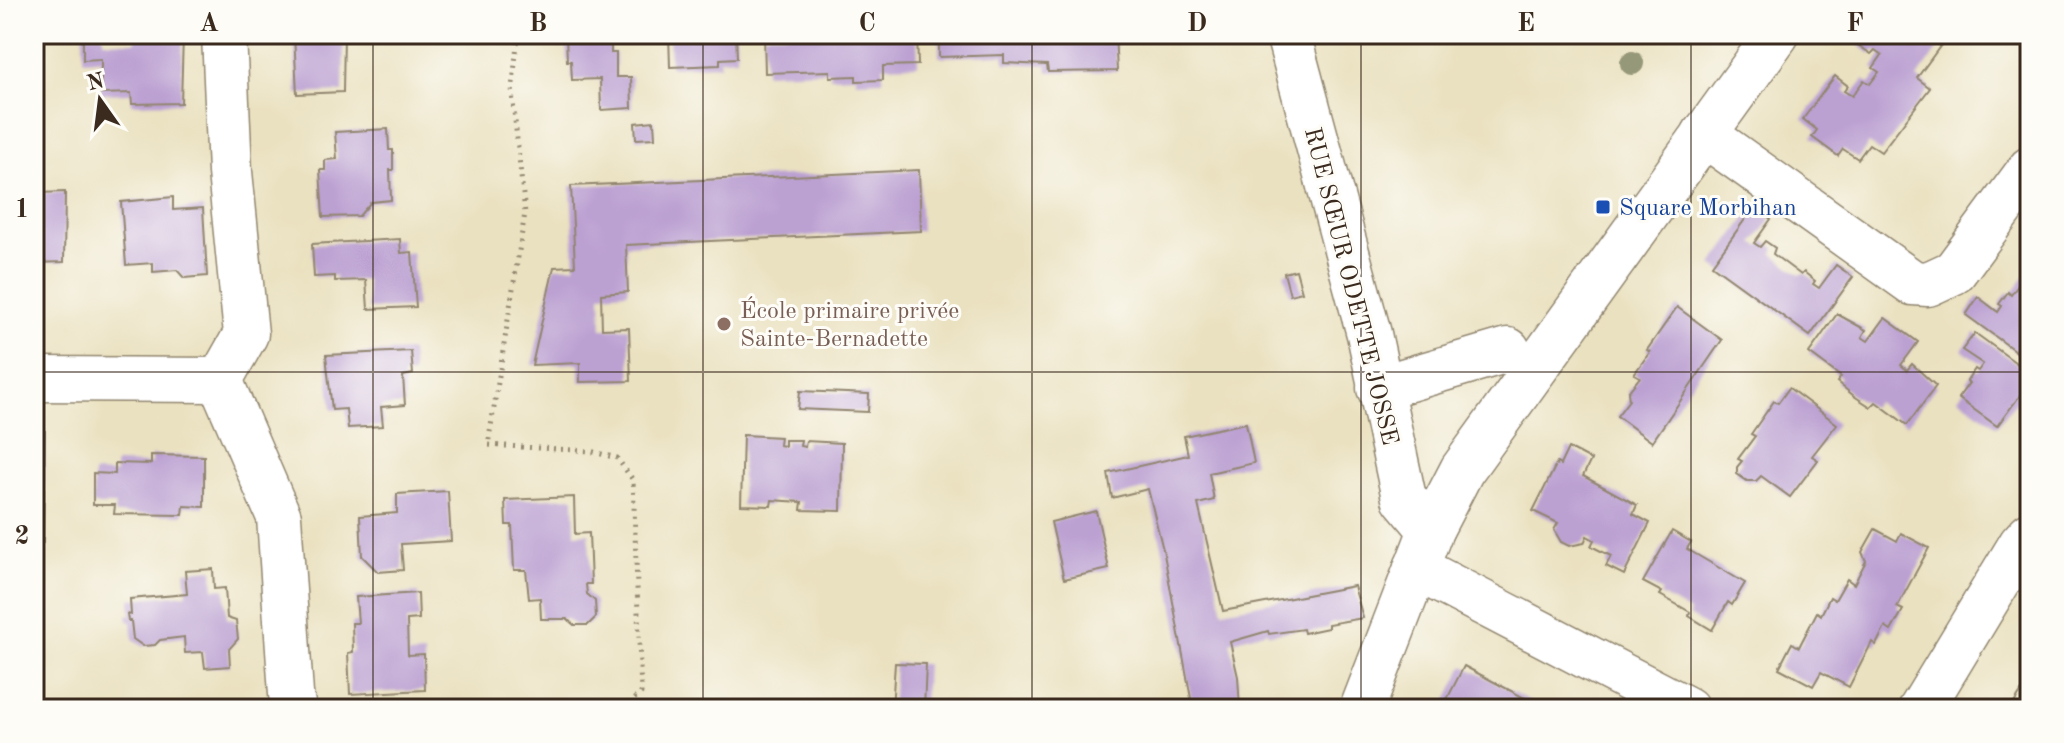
<svg xmlns="http://www.w3.org/2000/svg" width="2064" height="743" viewBox="0 0 2064 743" font-family="'Old Standard TT',serif">
<style>
.building{fill:#bba0d2}
.lines{fill:none;stroke-linecap:round;stroke-linejoin:round}
.minor-casing{stroke:#92866f;stroke-width:47}
.path{stroke:#92866f;stroke-width:5;stroke-dasharray:2 6;stroke-linecap:butt}
.minor{stroke:#fff;stroke-width:44}
.tree{fill:#96987a}
.grid{fill:none;stroke:#3b2a1e;stroke-width:2;stroke-opacity:0.55}
.transit-dot{fill:#1a4fb4;stroke:#fdfcf7;stroke-width:3}
.education-dot{fill:#8d6e63;stroke:#fdfcf7;stroke-width:3}
.labels{text-anchor:middle;stroke-width:6;stroke-linejoin:round;paint-order:stroke}
.transit-label{font-size:24px;fill:#164399;stroke:#fdfcf7;text-anchor:start}
.street-label{font-size:24px;fill:#3b2a1e;stroke:#fdfcf7}
.education-label{font-size:24px;fill:#785e54;stroke:#fdfcf7;text-anchor:start}
.neatline{fill:none;stroke:#3b2a1e;stroke-width:3}
.grid-label{font-size:26px;text-anchor:middle;font-weight:bold;fill:#3b2a1e}
</style>
<rect width="100%" height="100%" fill="#fdfcf7"/>
<filter id="ink" filterUnits="userSpaceOnUse"><feTurbulence type="fractalNoise" baseFrequency=".0125" numOctaves="2"/><feDisplacementMap in="SourceGraphic" scale="16" xChannelSelector="R" yChannelSelector="G"/><feConvolveMatrix kernelMatrix="1 2 1 2 8 2 1 2 1" color-interpolation-filters="sRGB"/></filter>
<filter id="wash" filterUnits="userSpaceOnUse"><feTurbulence type="fractalNoise" baseFrequency=".006" numOctaves="4" result="noise"/><feDisplacementMap in="SourceGraphic" scale="32" xChannelSelector="R" yChannelSelector="G"/><feGaussianBlur stdDeviation="1.8" result="paint"/><feColorMatrix in="noise" values="0 0 0 0 0 0 0 0 0 0 0 0 0 0 0 0 0 1.4 0 .05"/><feComposite in="paint" operator="in"/></filter>
<g filter="url(#wash)">
<rect width="100%" height="100%" fill="#eae1c0"/>
<g id="blocks">
<g class="building">
<polygon points="34,34 41,34 40,72 34,72"/>
<polygon points="83,34 103,35 103,41 128,42 136,42 136,36 183,35 181,103 132,104 131,93 101,94 101,59 83,60"/>
<polygon points="294,34 344,34 343,92 297,94"/>
<polygon points="390,34 418,34 418,37 390,38"/>
<polygon points="566,34 611,34 611,53 616,53 616,77 631,77 632,108 601,110 600,79 572,80 571,61 567,61"/>
<polygon points="669,34 736,34 737,58 720,59 720,65 670,67"/>
<polygon points="764,34 917,34 918,65 883,66 883,80 856,81 856,76 830,77 830,71 765,73"/>
<polygon points="939,34 1115,34 1117,71 1048,72 1047,65 1004,63 1004,55 939,57"/>
<polygon points="1866,34 1949,34 1917,78 1930,88 1881,152 1869,144 1858,159 1843,149 1838,156 1812,137 1817,130 1803,119 1835,76 1848,86 1844,91 1852,96 1864,80 1870,84 1879,72 1873,68 1882,55 1875,50 1871,54 1858,45"/>
<polygon points="654,121 655,138 636,139 635,123"/>
<polygon points="388,129 389,150 393,150 393,170 390,170 391,200 371,202 359,216 323,217 320,170 325,170 325,160 337,159 335,132"/>
<polygon points="919,170 921,231 626,245 628,292 601,294 602,329 629,328 631,381 580,382 580,363 532,365 554,267 575,266 571,186"/>
<polygon points="65,192 64,262 34,263 34,204 39,204 39,193"/>
<polygon points="173,197 173,210 203,208 207,276 184,278 177,270 153,272 153,263 126,265 121,202"/>
<polygon points="1754,207 1771,219 1754,243 1760,247 1765,241 1775,248 1773,254 1801,275 1804,272 1815,281 1813,284 1819,288 1836,265 1853,277 1810,336 1712,265"/>
<polygon points="400,239 401,253 412,252 416,307 368,309 366,280 335,281 335,276 314,277 312,244"/>
<polygon points="2030,269 2030,351 2025,358 1966,315 1978,297 1998,312 2002,306 1999,304 2008,292 2011,295"/>
<polygon points="1296,270 1302,292 1290,295 1284,273"/>
<polygon points="1677,307 1722,340 1652,442 1617,416 1629,400 1628,392 1640,377 1634,374 1650,352 1647,350"/>
<polygon points="1837,314 1866,330 1862,337 1868,341 1885,318 1918,342 1901,365 1907,370 1912,364 1936,386 1907,425 1876,402 1871,407 1854,396 1837,382 1841,377 1809,353"/>
<polygon points="1975,333 2030,373 2030,382 1997,426 1958,398 1969,383 1967,381 1975,369 1978,371 1983,364 1962,350"/>
<polygon points="411,351 413,374 403,376 405,405 381,407 383,426 348,428 346,409 332,410 326,355"/>
<polygon points="1789,388 1837,424 1812,456 1818,460 1790,497 1761,476 1756,481 1747,481 1737,474 1737,467 1742,461 1738,459 1755,436 1751,434 1774,401 1778,403"/>
<polygon points="800,391 869,394 868,412 798,409"/>
<polygon points="1246,423 1254,463 1209,473 1214,500 1198,504 1223,611 1354,586 1363,618 1328,624 1328,628 1304,633 1303,629 1269,634 1268,631 1230,642 1238,677 1240,709 1193,709 1164,554 1148,489 1112,498 1108,473 1188,455 1184,436"/>
<polygon points="34,431 45,431 43,543 34,544"/>
<polygon points="743,435 780,437 779,445 785,446 785,440 801,440 800,446 805,447 806,441 842,443 841,511 801,510 802,502 786,501 772,500 771,506 741,505"/>
<polygon points="1568,448 1591,460 1583,476 1637,505 1633,514 1650,523 1624,575 1606,566 1611,556 1591,546 1594,540 1587,536 1584,543 1569,546 1561,542 1554,530 1558,523 1533,511 1557,463 1560,465"/>
<polygon points="151,455 204,456 204,507 184,506 183,515 114,514 115,505 93,505 93,473 115,474 115,463 151,464"/>
<polygon points="448,491 451,541 401,544 403,570 378,572 362,556 360,516 397,513 397,494"/>
<polygon points="574,497 575,534 589,533 591,584 586,584 587,594 595,601 596,617 588,625 574,625 567,619 541,619 540,598 529,599 526,570 514,570 512,525 506,525 505,500"/>
<polygon points="1096,511 1109,569 1064,579 1051,522"/>
<polygon points="1875,529 1897,541 1901,533 1929,548 1897,607 1903,610 1891,631 1885,627 1876,645 1872,642 1849,687 1821,672 1813,686 1779,668 1792,643 1799,647 1817,612 1821,615 1830,597 1835,600 1847,579 1854,584 1866,561 1862,552"/>
<polygon points="1672,531 1691,542 1687,549 1745,583 1732,605 1728,602 1712,630 1689,616 1690,612 1660,595 1662,592 1643,582"/>
<polygon points="213,569 214,589 225,588 227,618 236,621 238,639 229,649 230,666 205,668 203,652 185,653 184,637 160,640 155,645 143,646 133,639 131,621 128,621 127,614 131,615 130,599 187,594 185,571"/>
<polygon points="418,593 419,619 407,620 408,655 424,654 425,690 350,694 348,653 353,652 352,623 358,623 356,597"/>
<polygon points="895,663 926,664 924,709 892,709"/>
<polygon points="1464,666 1530,701 1547,709 1442,709"/>
<polygon points="2025,686 2030,690 2030,709 2020,709 2013,705"/>
</g>
</g>
</g>
<g filter="url(#ink)">
<use href="#blocks" fill-opacity="0" stroke="#92866f" stroke-width="2"/>
<g class="lines">
<defs>
<g id="minor">
<polyline points="1288,34 1369,334 1404,498 1431,530"/>
<polyline points="1704,134 1913,283 1928,284 1954,272 2030,169"/>
<polyline points="34,379 220,380 279,517 291,694 294,709"/>
<polyline points="220,380 246,334 230,172 224,34"/>
<polyline points="1379,388 1508,350"/>
<polyline points="1416,568 1687,709"/>
<polyline points="1362,709 1431,530 1462,470 1777,34"/>
<polyline points="1921,709 2021,544 2030,534"/>
</g>
</defs>
<use href="#minor" class="minor-casing"/>
<polyline class="path" points="518,34 512,93 525,213 488,445 590,451 617,458 633,480 641,693 622,709"/>
<use href="#minor" class="minor"/>
</g>
<circle class="tree" cx="1632" cy="63" r="12"/>
</g>
<path class="grid" d="M 373,34 L 373,709M 703,34 L 703,709M 1032,34 L 1032,709M 1361,34 L 1361,709M 1691,34 L 1691,709M 34,372 L 2030,372"/>
<rect class="transit-dot" x="1595" y="199" width="16" height="16" rx="4"/>
<circle class="education-dot" cx="724" cy="324" r="8"/>
<g class="labels">
<g class="transit-label">
<text x="1619" y="215">Square Morbihan</text>
</g>
<g class="street-label">
<text transform="translate(1352 286) rotate(76)" y="8">RUE SŒUR ODETTE JOSSE</text>
</g>
<g class="education-label">
<text x="740" y="318">École primaire privée<tspan x="740" dy="28">Sainte-Bernadette</tspan></text>
</g>
</g>
<rect width="2064" height="743" fill="none" stroke="#fdfcf7" stroke-width="88"/>
<g transform="translate(100 100) rotate(346)" stroke="#fdfcf7" stroke-width="6" paint-order="stroke">
<path d="M0-6L14 30L0 20L-14 30Z" fill="#3b2a1e"/>
<text y="-12" font-size="22" font-weight="bold" text-anchor="middle" fill="#3b2a1e">N</text>
</g>
<rect x="44" y="44" width="1976" height="655" class="neatline"/>
<g class="grid-label">
<text x="209" y="31">A</text>
<text x="538" y="31">B</text>
<text x="867" y="31">C</text>
<text x="1197" y="31">D</text>
<text x="1526" y="31">E</text>
<text x="1855" y="31">F</text>
<text x="22" y="217">1</text>
<text x="22" y="544">2</text>
</g>
</svg>
